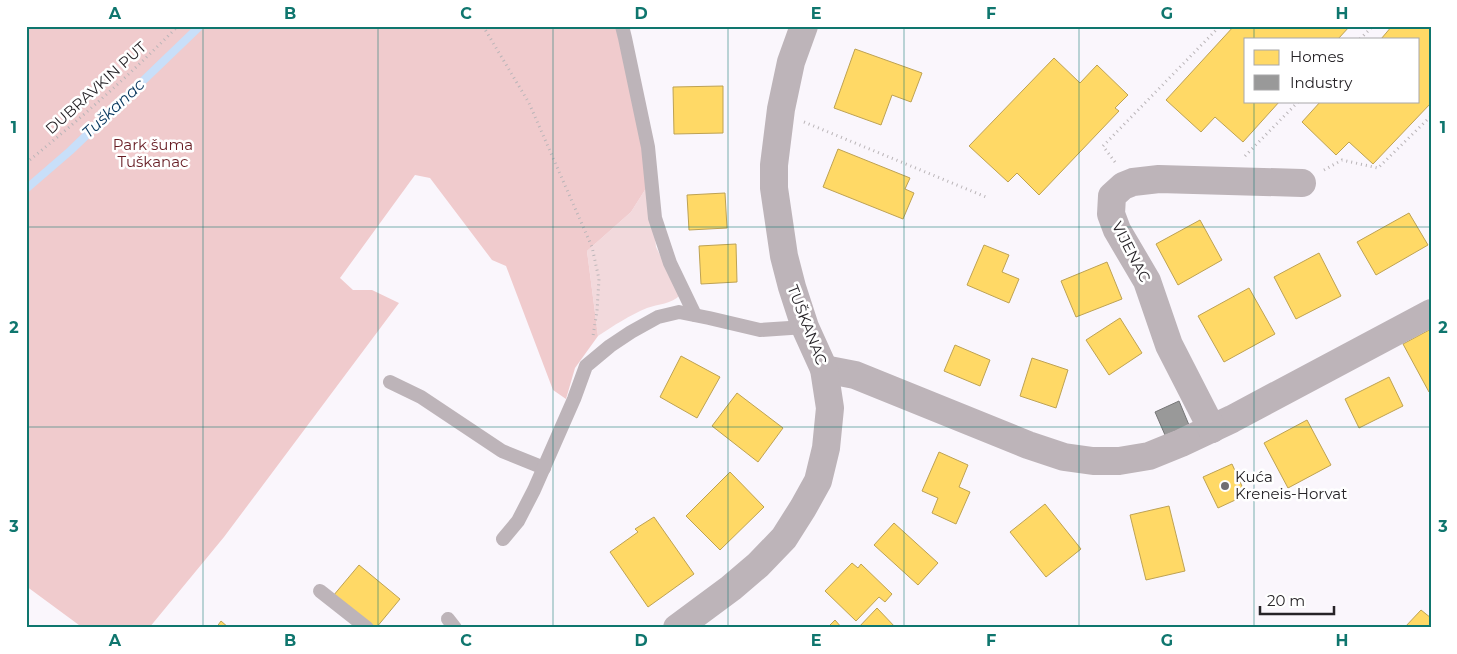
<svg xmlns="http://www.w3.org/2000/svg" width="1457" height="654" viewBox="0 0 1457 654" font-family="Montserrat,sans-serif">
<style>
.green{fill:#f2d9dc}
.forest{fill:#f0cbcd}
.homes{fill:#ffd966;stroke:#bea253}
.industry{fill:#999;stroke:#767677}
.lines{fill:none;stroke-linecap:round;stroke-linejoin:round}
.stream{stroke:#c8dff9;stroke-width:8}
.path{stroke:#bab5b8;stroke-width:3;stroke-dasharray:1 4;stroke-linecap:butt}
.service{stroke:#bdb4b9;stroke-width:14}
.minor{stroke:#bdb4b9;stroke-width:28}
.tertiary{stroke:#bdb4b9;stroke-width:28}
.grid{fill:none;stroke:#0f766e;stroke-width:1;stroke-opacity:0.55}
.poi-dot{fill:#706d72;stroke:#fff;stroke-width:2}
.labels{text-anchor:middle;stroke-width:5;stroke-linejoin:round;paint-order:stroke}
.street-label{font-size:15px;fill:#262327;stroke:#fff}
.park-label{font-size:15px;fill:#671c23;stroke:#fff}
.poi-label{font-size:15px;fill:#262327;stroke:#fff;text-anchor:start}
.water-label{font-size:16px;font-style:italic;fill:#06365e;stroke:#fff}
.neatline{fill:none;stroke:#0f766e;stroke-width:2}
.grid-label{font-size:16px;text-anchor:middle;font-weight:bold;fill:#0f766e}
</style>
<rect width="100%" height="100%" fill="#faf6fc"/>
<path class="green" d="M 650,182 L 656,247 L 680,295 C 672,304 658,304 647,308 C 630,315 613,326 598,336 L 587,251 L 631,212 Z"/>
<polygon class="forest" points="26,26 616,26 650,182 631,212 587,251 598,336 575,368 566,399 553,390 506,266 492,260 430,178 415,175 340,278 353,290 372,290 399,303 224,537 149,628 83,628 26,586"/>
<g class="homes">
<polygon points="1234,26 1350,26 1338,39 1246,39 1246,101 1280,101 1243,142 1215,117 1201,132 1166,100"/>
<polygon points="1392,26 1431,26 1431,103 1373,164 1349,142 1336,155 1302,122 1321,101 1418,101 1418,39 1381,39"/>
<polygon points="855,49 922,73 911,102 892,95 881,125 834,108"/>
<polygon points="1054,58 1080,83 1097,65 1128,95 1115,108 1119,111 1039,195 1017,173 1008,182 969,146"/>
<polygon points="723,86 723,133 674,134 673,87"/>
<polygon points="838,149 910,178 905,189 914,193 903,219 823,187"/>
<polygon points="725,193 727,228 689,230 687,195"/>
<polygon points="1409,213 1428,245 1376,275 1357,242"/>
<polygon points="1200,220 1222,260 1178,285 1156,244"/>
<polygon points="736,244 737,282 701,284 699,246"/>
<polygon points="984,245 1009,255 1002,272 1019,279 1009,303 967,285"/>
<polygon points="1319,253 1341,296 1296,319 1274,277"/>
<polygon points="1107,262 1122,299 1076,317 1061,281"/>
<polygon points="1249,288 1275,334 1224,362 1198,316"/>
<polygon points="1120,318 1142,353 1109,375 1086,340"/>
<polygon points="1431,329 1431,391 1429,392 1403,344"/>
<polygon points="955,345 990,360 980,386 944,371"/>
<polygon points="681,356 720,377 697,418 660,397"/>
<polygon points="1032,358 1068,370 1056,408 1020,396"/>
<polygon points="1389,377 1403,406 1359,428 1345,399"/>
<polygon points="737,393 783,428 758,462 712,426"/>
<polygon points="1307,420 1331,465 1288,488 1264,443"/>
<polygon points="939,452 968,465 959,487 970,492 956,524 932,513 938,498 922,491"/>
<polygon points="1232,464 1246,495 1218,508 1203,477"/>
<polygon points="730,472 764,507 720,550 686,516"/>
<polygon points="1045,504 1081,549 1046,577 1010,532"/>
<polygon points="1169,506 1185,571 1146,580 1130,515"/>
<polygon points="654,517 694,574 648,607 610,552 638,532 635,529"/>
<polygon points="894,523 938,563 918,585 874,545"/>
<polygon points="852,563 858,568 861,564 892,594 885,602 879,597 856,621 825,591"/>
<polygon points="359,565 400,599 376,628 371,628 333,596"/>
<polygon points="877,608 896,628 858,628"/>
<polygon points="1421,610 1431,618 1431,628 1406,628 1405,627"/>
<polygon points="835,620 842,628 827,628"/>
<polygon points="221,621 229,628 216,628"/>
</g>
<polygon class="industry" points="1179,401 1189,425 1165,435 1155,412"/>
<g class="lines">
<polyline class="stream" points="26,189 70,151 200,26"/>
<g class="path">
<polyline points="483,26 529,103 592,247 599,279 597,311 593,336"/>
<polyline points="1360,39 1373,26"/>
<polyline points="804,122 986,197"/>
<polyline points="1245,156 1299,101"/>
<polyline points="1115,162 1103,146 1220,26"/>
<path d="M 26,163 C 79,120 130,75 178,26"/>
<polyline points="1324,170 1342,160 1378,168 1431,116"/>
</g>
<g class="service">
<polyline points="622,26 625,38 648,147 655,218 670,263 695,315"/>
<polyline points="390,382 421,397 502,451 544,468"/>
<polyline points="503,539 518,521 534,490 574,399 586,366 610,346 631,332 658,317 679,312 709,318 760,330 805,327"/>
<polyline points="320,591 367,628"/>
<polyline points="448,619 455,628"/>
</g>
<g class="minor">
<polyline points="824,369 855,375 1028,445 1064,457 1093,461 1119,461 1149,456 1181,443 1232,419 1431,313"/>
<polyline points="1212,429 1169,345 1147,281 1117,230 1111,214 1112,196 1123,186 1133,182 1159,179 1302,183"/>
</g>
<polyline class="tertiary" points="677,628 731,588 758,565 784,538 803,508 818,481 826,448 830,408 824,369 805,327 792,287 784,256 774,188 774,165 781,109 791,62 804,26"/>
</g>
<path class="grid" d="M 203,26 L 203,628M 378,26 L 378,628M 553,26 L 553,628M 728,26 L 728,628M 904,26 L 904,628M 1079,26 L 1079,628M 1254,26 L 1254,39M 1254,101 L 1254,628M 26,227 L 1431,227M 26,427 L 1431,427"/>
<circle class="poi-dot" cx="1225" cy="486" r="5"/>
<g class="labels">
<g class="street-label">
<text transform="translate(96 88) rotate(-42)" y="5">DUBRAVKIN PUT</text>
<text transform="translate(1131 252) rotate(63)" y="5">VIJENAC</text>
<text transform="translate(807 325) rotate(69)" y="5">TUŠKANAC</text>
</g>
<g class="park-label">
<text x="153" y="150">Park šuma<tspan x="153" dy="17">Tuškanac</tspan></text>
</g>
<g class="poi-label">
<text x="1235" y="482">Kuća<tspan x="1235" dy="17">Kreneis-Horvat</tspan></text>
</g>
<g class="water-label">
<text transform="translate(113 108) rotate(-43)" y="6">Tuškanac</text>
</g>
</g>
<rect width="1457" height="654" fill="none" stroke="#ffffff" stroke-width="55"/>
<rect x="1244" y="38" width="175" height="65" fill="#ffffff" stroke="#a8a7a9"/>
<rect x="1254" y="50" width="25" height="15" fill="#ffd966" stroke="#a8a7a9"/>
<text x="1290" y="62" font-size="15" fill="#262327">Homes</text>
<rect x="1254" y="75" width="25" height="15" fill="#999999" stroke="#a8a7a9"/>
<text x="1290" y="88" font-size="15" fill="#262327">Industry</text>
<path d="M1260 606v8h74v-8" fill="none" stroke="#262327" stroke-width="2.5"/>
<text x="1267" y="606" font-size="15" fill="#262327" stroke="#ffffff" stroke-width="4" paint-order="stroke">20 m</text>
<rect x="28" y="28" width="1402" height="598" class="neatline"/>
<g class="grid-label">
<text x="115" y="19">A</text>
<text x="290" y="19">B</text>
<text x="466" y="19">C</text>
<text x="641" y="19">D</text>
<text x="816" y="19">E</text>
<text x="991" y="19">F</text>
<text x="1167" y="19">G</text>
<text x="1342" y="19">H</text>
<text x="14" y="133">1</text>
<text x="1443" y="133">1</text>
<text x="14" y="333">2</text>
<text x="1443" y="333">2</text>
<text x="14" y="532">3</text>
<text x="1443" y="532">3</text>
<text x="115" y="646">A</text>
<text x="290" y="646">B</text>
<text x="466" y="646">C</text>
<text x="641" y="646">D</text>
<text x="816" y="646">E</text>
<text x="991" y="646">F</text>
<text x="1167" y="646">G</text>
<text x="1342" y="646">H</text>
</g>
</svg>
